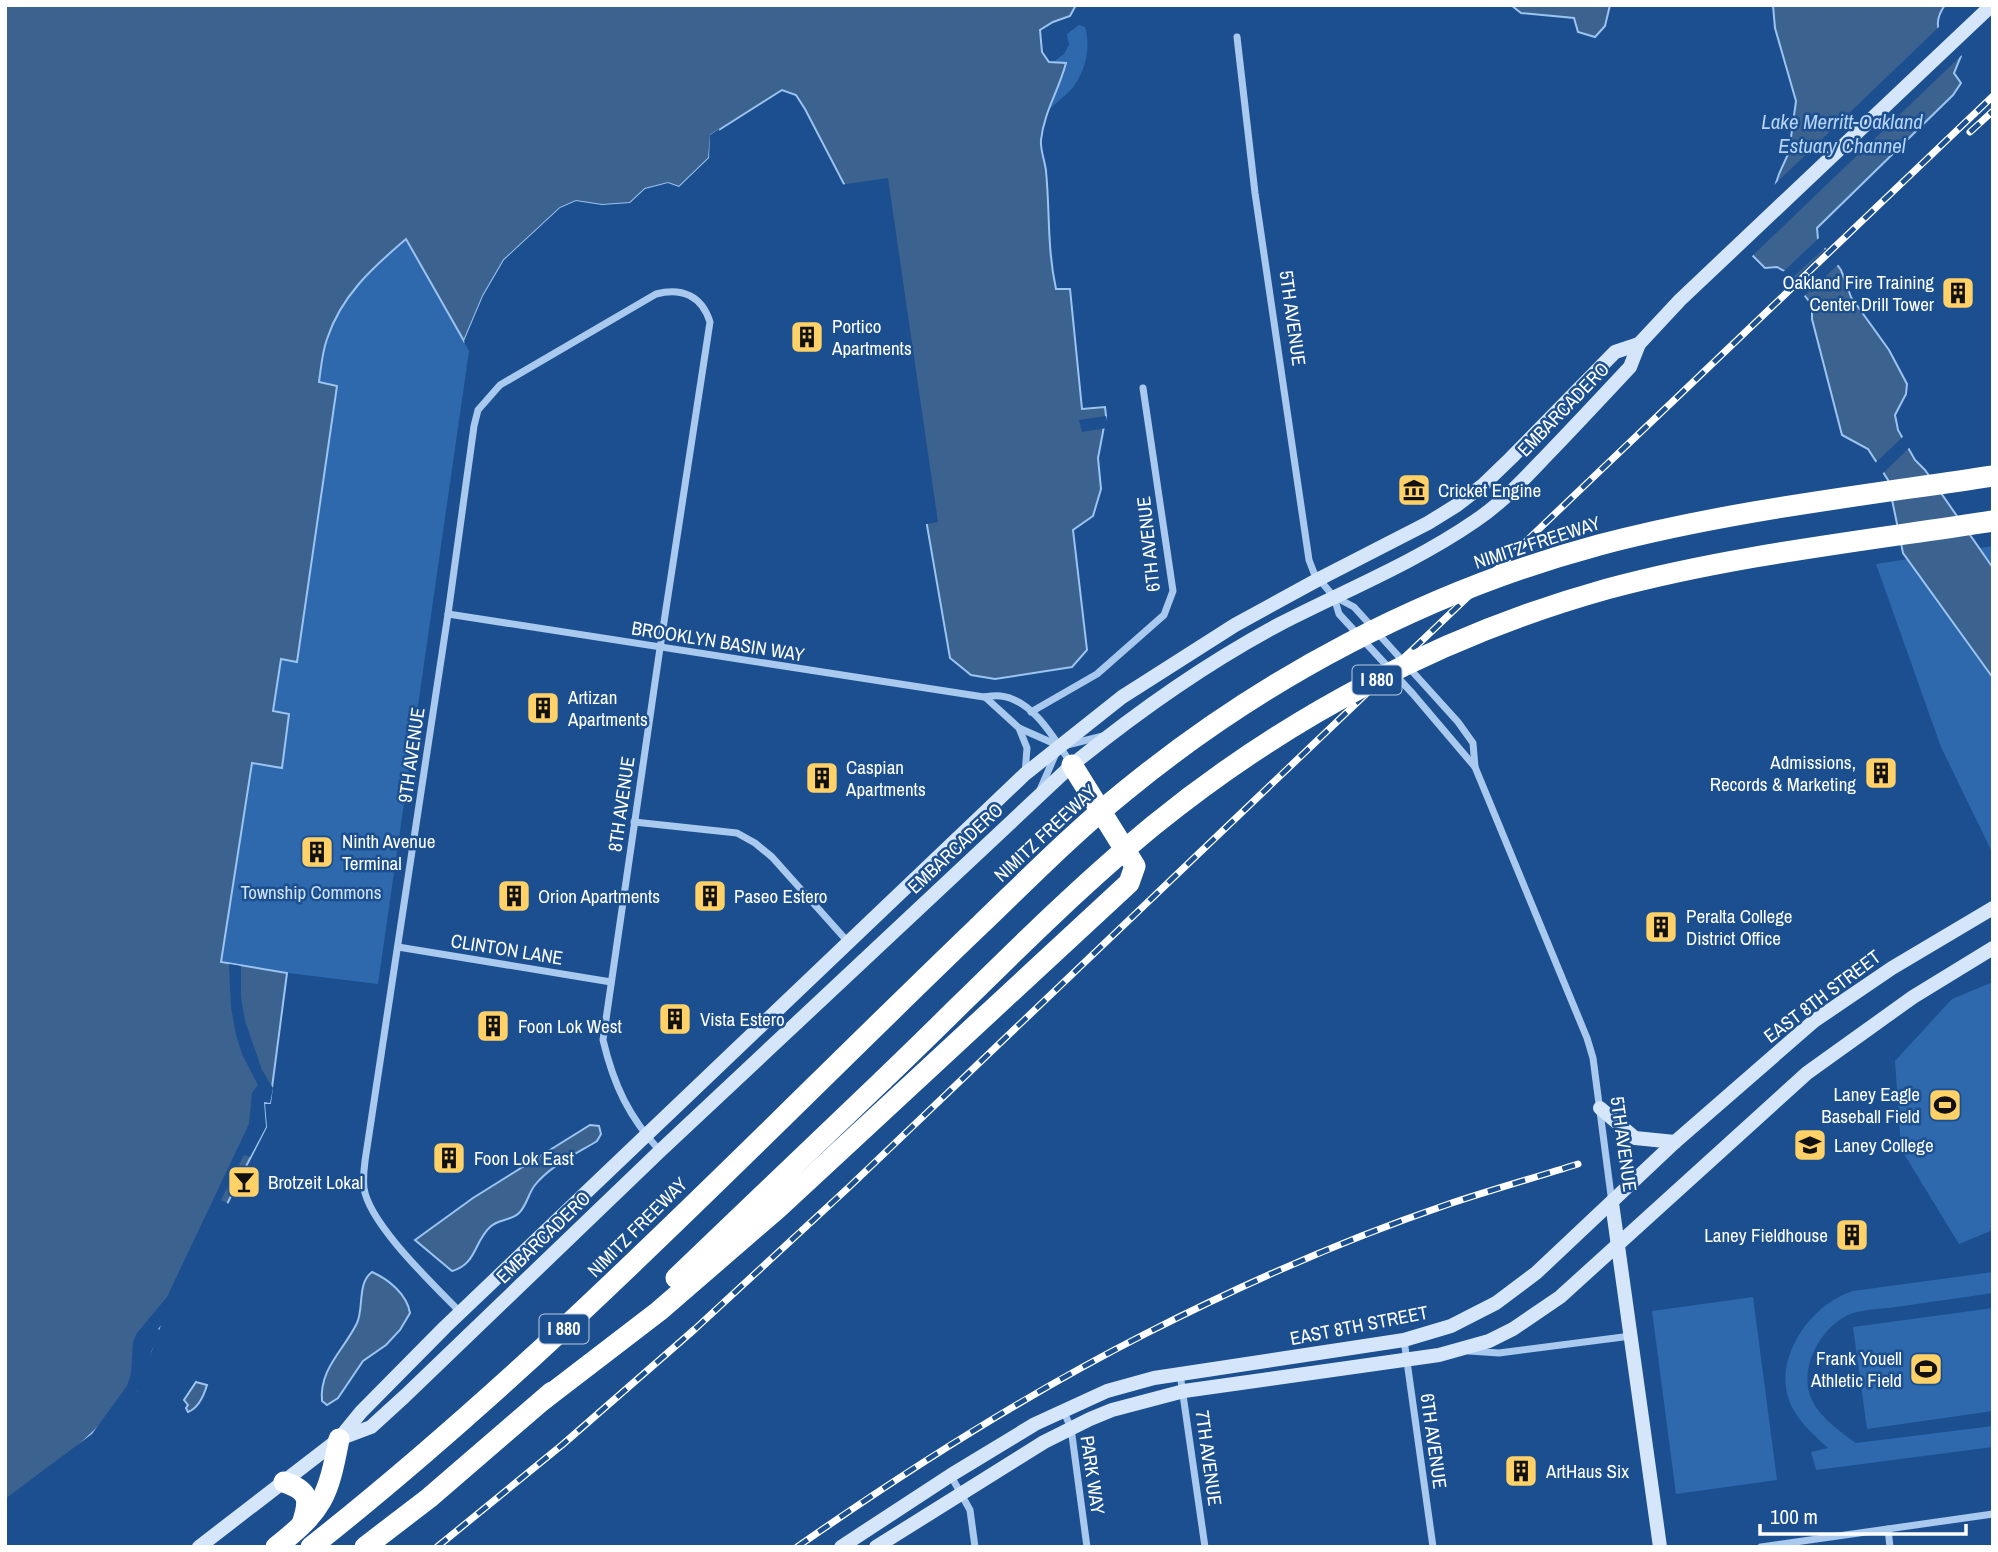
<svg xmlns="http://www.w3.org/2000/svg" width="1998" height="1552" viewBox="0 0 1998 1552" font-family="'Archivo Narrow',sans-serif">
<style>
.green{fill:#2e69ad}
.water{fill:#3c6290;stroke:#9cc4f0;stroke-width:2}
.pier{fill:#1b4f8f}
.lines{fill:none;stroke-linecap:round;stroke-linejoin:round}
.street{stroke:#a9c9ee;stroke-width:7}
.secondary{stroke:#d6e6fa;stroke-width:14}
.highway{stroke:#fff;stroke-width:21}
.rail-casing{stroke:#fff;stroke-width:7}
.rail{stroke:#1b4f8f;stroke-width:4.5;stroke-dasharray:13;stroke-linecap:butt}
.highway-bridge{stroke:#fff;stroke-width:21}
.labels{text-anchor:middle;stroke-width:5;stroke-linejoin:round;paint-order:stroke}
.shield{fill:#1b4f8f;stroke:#bbcadd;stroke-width:2}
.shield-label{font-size:18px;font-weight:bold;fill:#fff}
.poi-label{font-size:19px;fill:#fff;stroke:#1b4f8f;text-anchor:start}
.street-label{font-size:19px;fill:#fff;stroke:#1b4f8f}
.park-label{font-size:19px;fill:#cfe3fa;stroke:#1b4f8f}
.water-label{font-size:21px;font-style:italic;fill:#b5d3f5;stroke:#1b4f8f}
</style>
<rect width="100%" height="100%" fill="#1b4f8f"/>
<g class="green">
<path d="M 1079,25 L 1085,27 C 1091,47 1086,69 1074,86 C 1066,96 1054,104 1045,114 L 1048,66 L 1064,54 L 1069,45 L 1067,34 Z"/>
<path d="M 406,238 L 469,351 L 378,984 L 288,973 L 271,1095 L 221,963 L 252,763 L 282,767 L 289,715 L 273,711 L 281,659 L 297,661 L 336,386 L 319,382 C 321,368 322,353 326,340 C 341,296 372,268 406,238 Z"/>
<polygon points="1993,546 1993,854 1941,747 1876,564"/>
<polygon points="1993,982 1993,1230 1959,1244 1901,1149 1895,1061 1952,999"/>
<path d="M 1993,1272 L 1993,1293 C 1961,1298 1928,1302 1896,1307 C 1882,1309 1867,1309 1853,1313 C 1824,1323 1801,1362 1809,1392 C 1814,1413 1839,1431 1856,1443 L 1993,1426 L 1993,1447 L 1816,1470 L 1811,1452 L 1828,1448 C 1813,1434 1794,1418 1788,1397 C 1775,1354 1813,1303 1853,1291 Z"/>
<polygon points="1753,1297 1777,1480 1676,1494 1652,1311"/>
<polygon points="1993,1308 1993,1411 1867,1429 1853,1327"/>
</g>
<g class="water">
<path d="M 5,5 L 1076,5 L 1070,16 L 1053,22 L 1040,30 L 1042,52 L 1049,62 L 1066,63 C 1059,90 1044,112 1041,140 C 1040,150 1045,161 1046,171 C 1050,212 1047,248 1056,289 L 1070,289 L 1082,409 L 1105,407 L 1106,416 L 1098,458 L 1101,489 L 1093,516 L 1073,530 L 1087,650 L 1072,667 L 995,679 L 971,675 L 950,658 L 906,404 L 856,207 L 805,109 L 796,95 L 782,90 L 711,135 L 709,158 L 679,187 L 668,183 L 645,189 L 630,203 L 602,205 L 576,201 L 560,208 L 504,260 L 483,296 L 464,341 L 406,239 C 372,268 341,296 327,339 C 322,353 321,368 319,382 L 337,386 L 297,662 L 281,659 L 273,711 L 289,714 L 282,768 L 252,763 L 221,962 L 287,973 L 270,1103 L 264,1103 L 266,1127 L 180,1297 L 160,1325 L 136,1392 L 5,1515 Z"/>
<polygon points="1511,5 1610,5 1605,26 1595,37 1578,32 1574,18 1521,13"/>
<path d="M 1773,5 L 1945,5 C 1928,29 1944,38 1961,56 L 1954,73 L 1961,83 L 1953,95 L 1817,228 L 1818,239 L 1841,270 L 1851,297 L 1889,350 L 1907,384 L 1906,394 L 1895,415 L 1898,430 L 1915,460 L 1925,470 L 1993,568 L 1993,678 L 1903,553 L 1888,480 L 1868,449 L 1842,435 L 1812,319 L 1812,305 L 1786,272 L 1777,267 L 1765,268 L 1752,255 L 1779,174 L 1789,152 L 1796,101 L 1775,28 Z"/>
<path d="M 590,1125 L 599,1126 L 601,1134 L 597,1141 C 576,1154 550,1166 535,1185 C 528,1194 527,1205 519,1213 C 511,1221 498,1219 490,1227 C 474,1242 476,1265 452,1271 L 415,1240 L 473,1198 Z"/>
<path d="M 372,1272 C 388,1279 407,1294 410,1313 L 400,1330 L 386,1345 L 363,1361 L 338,1398 L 327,1405 L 322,1401 C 319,1369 344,1350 357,1323 C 364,1308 357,1283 372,1272 Z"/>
<path d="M 196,1382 L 207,1385 C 204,1395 199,1408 188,1412 L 186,1408 L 188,1405 L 184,1400 Z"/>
</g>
<g class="pier">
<polygon points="1941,25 1944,33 1964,53 1750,258 1749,254 1771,188"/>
<polygon points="719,129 720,133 714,137 712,160 679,190 668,187 646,192 630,206 602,208 577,204 561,211 507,262 486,298 466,345 464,341 483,296 504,260 560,208 576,201 602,205 630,203 645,189 668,183 679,187 709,158 710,135"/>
<polygon points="888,178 938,522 927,524 923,524 903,405 888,356 885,334 881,333 873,307 859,225 856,225 853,208 840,185"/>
<polygon points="1821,236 1827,246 1789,281 1782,273"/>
<polygon points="1828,247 1840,263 1802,298 1790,283"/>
<polygon points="1106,416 1107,428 1082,432 1079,420"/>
<polygon points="1905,435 1911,446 1881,475 1874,464"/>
<polygon points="229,964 241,966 241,997 245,1021 262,1070 273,1088 270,1103 264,1102 266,1127 250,1157 244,1155 221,1200 229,1204 177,1307 158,1329 161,1331 152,1350 143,1381 137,1392 139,1394 101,1446 61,1474 5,1519 5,1499 92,1434 127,1386 131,1374 133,1342 137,1333 167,1297 249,1124 252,1093 258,1085 242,1054 236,1035 231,1007"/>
</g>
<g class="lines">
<g class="street">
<polyline points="1237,37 1255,193 1309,560 1314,573 1334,597 1339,614 1413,694 1475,767"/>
<polyline points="1337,598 1354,607 1458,722 1473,743 1475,767 1587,1038 1593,1058 1612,1203"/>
<path d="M 448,614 L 984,697 C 990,696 996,695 1001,696 C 1033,700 1054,738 1070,762"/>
<polyline points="985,697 1019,728 1055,744"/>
<polyline points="1031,712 1097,674 1164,615 1173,591 1143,388"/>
<polyline points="1019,728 1027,748 1025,774"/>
<polyline points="1067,745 1103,736"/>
<polyline points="1040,790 1056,753"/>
<polyline points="634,822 737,833 755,843 772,857 848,942"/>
<polyline points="398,947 611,982"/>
<path d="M 460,1312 C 434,1285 369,1224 364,1188 C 363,1179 364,1169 365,1161 L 448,614 L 474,426 L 478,410 L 500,385 L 656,294 C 682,287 702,296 710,322 L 660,648 L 603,1040 C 614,1086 629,1117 660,1151"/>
<polyline points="1404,1340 1433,1547"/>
<polyline points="1469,1351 1499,1353 1631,1336"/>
<polyline points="1180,1374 1205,1547"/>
<polyline points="1063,1410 1071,1428 1087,1547"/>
<polyline points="951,1476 970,1510 975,1547"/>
<polyline points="1888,1529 1890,1547"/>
<polyline points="1761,1547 1993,1514"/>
</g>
<g class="secondary">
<polyline points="1600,1108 1635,1138 1675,1142"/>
<polyline points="1612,1203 1660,1547"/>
<path d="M 339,1439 L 371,1427 L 405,1396 L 660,1151 L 1072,765 C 1136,713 1205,664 1278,625 C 1344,591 1414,563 1475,521 C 1502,503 1524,479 1546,456 C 1574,427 1602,397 1630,367 L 1639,344 L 1680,300 L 1992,5"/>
<polyline points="199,1547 339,1439 361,1412 445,1327 1025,774 1122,697 1235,625 1319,579 1428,523 1457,505 1483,485 1511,458 1615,352 1639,344"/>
<polyline points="841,1547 951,1475 1035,1424 1107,1391 1154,1378 1404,1340 1451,1326 1496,1303 1536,1273 1675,1142 1814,1021 1892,968 1993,908"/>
<polyline points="876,1547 1044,1442 1090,1419 1112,1410 1184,1391 1439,1355 1489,1341 1513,1329 1560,1297 1807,1073 1913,997 1993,948"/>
</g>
<g class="highway">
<polyline points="676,1278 883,1080"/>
<polyline points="543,1400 659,1311 777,1209 1129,883 1135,866 1072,765"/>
<path d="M 284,1482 C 310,1491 310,1500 302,1524"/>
<path d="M 276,1547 C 323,1510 328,1497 339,1439"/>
<path d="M 311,1547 C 550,1358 759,1137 978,927"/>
<polyline points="365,1547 429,1498 552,1392"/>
</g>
<defs>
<g id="rail">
<polyline points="1970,132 1993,111"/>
<polyline points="437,1547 562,1445 695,1329 848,1188 1993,96"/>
<path d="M 797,1547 C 909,1469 1023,1396 1145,1334 C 1239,1286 1346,1239 1446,1205 C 1490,1190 1534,1178 1578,1164"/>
</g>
</defs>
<use href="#rail" class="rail-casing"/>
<use href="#rail" class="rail"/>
<g class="highway-bridge">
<path d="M 978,927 C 1026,881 1073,833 1125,791 C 1263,678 1425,592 1599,545 C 1727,511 1861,496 1993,476"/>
<path d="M 883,1080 C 972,995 1059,903 1154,825 C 1287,717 1442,635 1607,589 C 1733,555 1864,541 1993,521"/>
</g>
</g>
<defs>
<symbol id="building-square" viewBox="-11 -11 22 22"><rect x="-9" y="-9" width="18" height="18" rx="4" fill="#ffd166" stroke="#1b4f8f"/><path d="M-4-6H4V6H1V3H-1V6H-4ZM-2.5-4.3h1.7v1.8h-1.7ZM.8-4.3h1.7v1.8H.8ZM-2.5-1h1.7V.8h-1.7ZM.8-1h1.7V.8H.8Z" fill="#111"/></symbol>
<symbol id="museum-square" viewBox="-11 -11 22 22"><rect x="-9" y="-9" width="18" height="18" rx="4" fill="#ffd166" stroke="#1b4f8f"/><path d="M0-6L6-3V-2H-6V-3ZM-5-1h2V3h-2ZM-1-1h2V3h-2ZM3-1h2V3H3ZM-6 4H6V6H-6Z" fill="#111"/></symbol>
<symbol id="stadium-square" viewBox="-11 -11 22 22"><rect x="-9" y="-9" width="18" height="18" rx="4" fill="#ffd166" stroke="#1b4f8f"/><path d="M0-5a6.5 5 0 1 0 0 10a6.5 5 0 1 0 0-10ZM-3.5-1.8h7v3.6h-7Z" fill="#111"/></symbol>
<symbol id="university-square" viewBox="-11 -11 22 22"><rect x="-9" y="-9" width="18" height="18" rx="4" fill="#ffd166" stroke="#1b4f8f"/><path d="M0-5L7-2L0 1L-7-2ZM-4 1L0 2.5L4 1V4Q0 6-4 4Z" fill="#111"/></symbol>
<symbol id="bar-square" viewBox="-11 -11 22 22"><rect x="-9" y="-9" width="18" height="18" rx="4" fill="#ffd166" stroke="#1b4f8f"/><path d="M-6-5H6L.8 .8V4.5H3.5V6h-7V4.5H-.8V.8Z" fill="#111"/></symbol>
</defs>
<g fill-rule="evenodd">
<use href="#building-square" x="1939" y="274" width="38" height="38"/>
<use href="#building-square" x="788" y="318" width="38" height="38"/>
<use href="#museum-square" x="1395" y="471" width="38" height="38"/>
<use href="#building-square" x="524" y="689" width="38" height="38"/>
<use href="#building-square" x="1862" y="754" width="38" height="38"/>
<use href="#building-square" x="803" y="759" width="38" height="38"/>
<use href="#building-square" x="298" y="833" width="38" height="38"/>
<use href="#building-square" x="495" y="877" width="38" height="38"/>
<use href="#building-square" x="691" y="877" width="38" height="38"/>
<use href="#building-square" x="1642" y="908" width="38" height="38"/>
<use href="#building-square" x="656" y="1000" width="38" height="38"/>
<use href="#building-square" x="474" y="1007" width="38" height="38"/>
<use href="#stadium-square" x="1926" y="1086" width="38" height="38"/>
<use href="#university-square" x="1791" y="1126" width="38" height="38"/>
<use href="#building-square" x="430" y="1139" width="38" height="38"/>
<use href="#bar-square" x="225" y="1163" width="38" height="38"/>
<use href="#building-square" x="1833" y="1216" width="38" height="38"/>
<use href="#stadium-square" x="1907" y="1350" width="38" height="38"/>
<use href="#building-square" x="1502" y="1452" width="38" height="38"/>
</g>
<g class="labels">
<g class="shield">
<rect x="1352.5" y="665.5" width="49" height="29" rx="5"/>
<rect x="539.5" y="1314.5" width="49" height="29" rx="5"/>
</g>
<g class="shield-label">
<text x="1377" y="686">I 880</text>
<text x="564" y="1335">I 880</text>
</g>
<g class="poi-label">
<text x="1934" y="289" text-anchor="end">Oakland Fire Training<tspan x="1934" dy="22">Center Drill Tower</tspan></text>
<text x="832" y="333">Portico<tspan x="832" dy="22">Apartments</tspan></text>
<text x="1438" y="497">Cricket Engine</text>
<text x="568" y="704">Artizan<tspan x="568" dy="22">Apartments</tspan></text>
<text x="1856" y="769" text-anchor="end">Admissions,<tspan x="1856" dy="22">Records &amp; Marketing</tspan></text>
<text x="846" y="774">Caspian<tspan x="846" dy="22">Apartments</tspan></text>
<text x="342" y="848">Ninth Avenue<tspan x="342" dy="22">Terminal</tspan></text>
<text x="538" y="903">Orion Apartments</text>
<text x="734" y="903">Paseo Estero</text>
<text x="1686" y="923">Peralta College<tspan x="1686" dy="22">District Office</tspan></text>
<text x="700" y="1026">Vista Estero</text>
<text x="518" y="1033">Foon Lok West</text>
<text x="1920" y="1101" text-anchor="end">Laney Eagle<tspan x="1920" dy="22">Baseball Field</tspan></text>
<text x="1834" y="1152">Laney College</text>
<text x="474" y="1165">Foon Lok East</text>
<text x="268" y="1189">Brotzeit Lokal</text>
<text x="1828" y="1242" text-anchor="end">Laney Fieldhouse</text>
<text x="1902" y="1365" text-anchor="end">Frank Youell<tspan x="1902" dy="22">Athletic Field</tspan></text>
<text x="1546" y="1478">ArtHaus Six</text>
</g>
<g class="street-label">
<text transform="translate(1293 318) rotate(82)" y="7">5TH AVENUE</text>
<text transform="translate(1563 409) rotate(-46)" y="7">EMBARCADERO</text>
<text transform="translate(1537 542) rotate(-18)" y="7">NIMITZ FREEWAY</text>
<text transform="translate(1148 544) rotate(-96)" y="7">6TH AVENUE</text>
<text transform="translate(718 641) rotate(9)" y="7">BROOKLYN BASIN WAY</text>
<text transform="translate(411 755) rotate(-82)" y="7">9TH AVENUE</text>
<text transform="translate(621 804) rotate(-82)" y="7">8TH AVENUE</text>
<text transform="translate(1045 833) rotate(-43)" y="7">NIMITZ FREEWAY</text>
<text transform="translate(955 848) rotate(-43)" y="7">EMBARCADERO</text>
<text transform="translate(507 949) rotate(9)" y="7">CLINTON LANE</text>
<text transform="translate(1822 996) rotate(-37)" y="7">EAST 8TH STREET</text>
<text transform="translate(1624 1144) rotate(82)" y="7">5TH AVENUE</text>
<text transform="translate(637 1227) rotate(-45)" y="7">NIMITZ FREEWAY</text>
<text transform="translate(543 1237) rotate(-44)" y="7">EMBARCADERO</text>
<text transform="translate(1359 1325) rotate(-11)" y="7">EAST 8TH STREET</text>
<text transform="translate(1434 1441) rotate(82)" y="7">6TH AVENUE</text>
<text transform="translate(1209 1458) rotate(82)" y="7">7TH AVENUE</text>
<text transform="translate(1093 1475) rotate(82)" y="7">PARK WAY</text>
</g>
<g class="park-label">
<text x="311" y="899">Township Commons</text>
</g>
<g class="water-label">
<text x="1842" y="129">Lake Merritt-Oakland<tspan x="1842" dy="24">Estuary Channel</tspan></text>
</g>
</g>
<rect width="1998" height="1552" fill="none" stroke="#ffffff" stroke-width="14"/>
<path d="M1760 1524v10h206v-10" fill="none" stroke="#ffffff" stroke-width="3.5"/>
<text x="1770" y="1524" font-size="21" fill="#ffffff" stroke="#1b4f8f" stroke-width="5" paint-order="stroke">100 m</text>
</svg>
